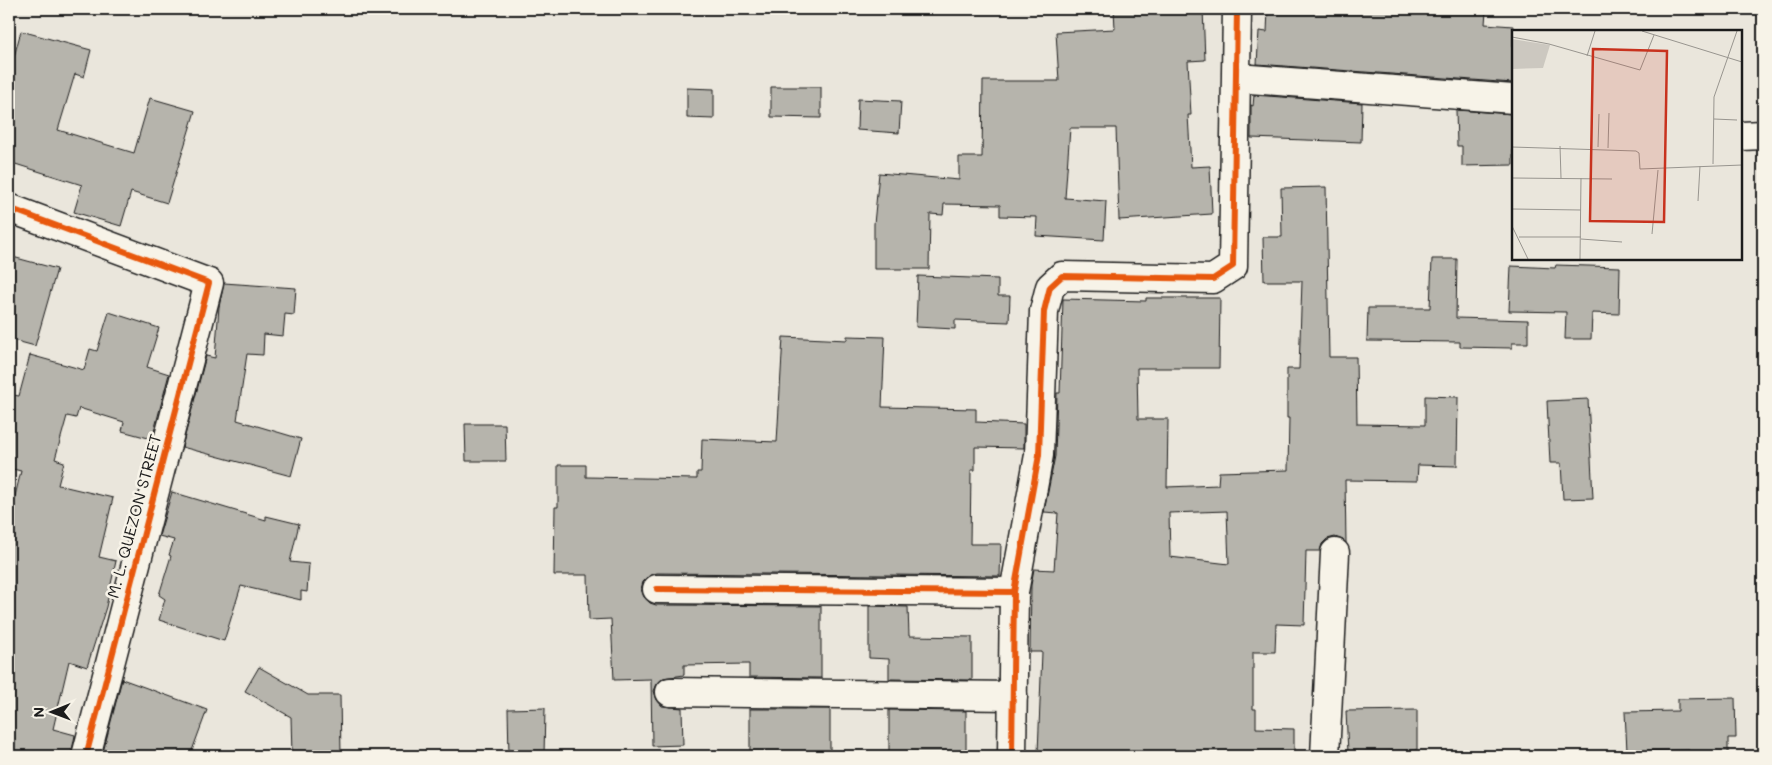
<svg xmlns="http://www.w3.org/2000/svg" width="1772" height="765" viewBox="0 0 1772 765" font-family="Mali,sans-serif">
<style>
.building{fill:#b6b4ac;stroke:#1c1c1c;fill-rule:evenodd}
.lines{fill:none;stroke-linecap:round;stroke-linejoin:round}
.minor-casing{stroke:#1c1c1c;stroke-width:31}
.minor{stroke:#f7f3e8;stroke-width:28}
.cycleway-casing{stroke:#f7f3e8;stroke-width:9}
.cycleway{stroke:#e8590c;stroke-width:6}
.labels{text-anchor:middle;stroke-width:5;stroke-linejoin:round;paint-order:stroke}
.street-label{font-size:16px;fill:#1c1c1c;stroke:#f7f3e8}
.inset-road{fill:none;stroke:#98958f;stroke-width:1}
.view{fill:#c8321e;fill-opacity:0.15;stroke:#c8321e;stroke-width:2.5}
.inset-edge{fill:none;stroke:#1c1c1c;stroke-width:2.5}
</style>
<rect width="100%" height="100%" fill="#eae6dc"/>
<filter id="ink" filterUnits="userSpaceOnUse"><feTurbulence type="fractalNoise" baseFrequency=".02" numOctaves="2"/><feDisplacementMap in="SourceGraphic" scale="10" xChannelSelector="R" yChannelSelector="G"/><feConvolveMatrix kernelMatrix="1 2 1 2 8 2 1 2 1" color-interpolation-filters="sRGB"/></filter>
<g filter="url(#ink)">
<g class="building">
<polygon points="1114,9 1203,9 1205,60 1188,61 1191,115 1188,115 1191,167 1210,166 1212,214 1119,220 1116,128 1070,128 1065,198 1106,201 1104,240 1036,236 1037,217 1000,216 1000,205 944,204 943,215 930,214 929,269 874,269 874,224 879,173 959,180 959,157 982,157 983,81 1059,81 1056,32 1115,29"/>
<polygon points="1268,9 1461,9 1486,11 1485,24 1513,26 1513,83 1257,64 1259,31 1267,32"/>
<polygon points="21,31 91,50 84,77 75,74 58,130 134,153 150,98 195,111 167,203 131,192 121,226 74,212 82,185 9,162 9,75"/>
<polygon points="771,87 821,87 821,118 771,117"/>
<polygon points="687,88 714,89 714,119 687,118"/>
<polygon points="1254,95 1362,103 1361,142 1251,138 1251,105 1253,106"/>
<polygon points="858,99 901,101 899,133 857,130"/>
<polygon points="1456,110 1513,114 1513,165 1462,166 1462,146 1457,146"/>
<path d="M 1326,187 L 1329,357 L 1356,357 L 1357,424 L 1425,425 L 1425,396 L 1458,397 L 1457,466 L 1418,465 L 1417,481 L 1345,480 L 1346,543 L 1343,540 L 1335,537 L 1327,539 L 1322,544 L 1320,551 L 1306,551 L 1304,625 L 1276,624 L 1275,652 L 1253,652 L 1253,709 L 1256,709 L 1256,728 L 1294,729 L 1294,756 L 1142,756 L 1142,754 L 1038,753 L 1042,652 L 1030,652 L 1031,585 L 1034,569 L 1054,570 L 1058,513 L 1044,512 L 1055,456 L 1057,393 L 1060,393 L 1063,299 L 1146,301 L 1146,298 L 1220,298 L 1219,368 L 1137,368 L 1138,419 L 1168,419 L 1167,487 L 1218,485 L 1219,472 L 1288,470 L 1289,418 L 1287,418 L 1287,369 L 1299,369 L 1302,281 L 1264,281 L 1263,237 L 1282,237 L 1281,188 ZM 1227,511 L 1229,564 L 1170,557 L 1169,513 Z"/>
<polygon points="9,256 57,269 35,346 9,339"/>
<polygon points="1432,259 1457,259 1456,318 1528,320 1528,343 1512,343 1512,348 1460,347 1460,342 1367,341 1368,308 1430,308"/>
<polygon points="1556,265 1620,267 1619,314 1592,313 1591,339 1565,339 1566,312 1509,311 1511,266 1555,268"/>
<polygon points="918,276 998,279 998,296 1010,296 1009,322 955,320 955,329 916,327"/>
<polygon points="224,283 296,288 294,315 285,314 283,336 264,334 263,355 247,354 237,420 301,439 291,476 182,447 206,356 215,358 219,307"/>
<polygon points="109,312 159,328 147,367 169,374 152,439 122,431 124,422 79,408 76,418 67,416 55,459 64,462 58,485 113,498 99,557 116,561 106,607 87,667 69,661 53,729 75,735 71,756 9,756 9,652 12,622 9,621 9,521 21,471 9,468 9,411 13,395 19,396 30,355 84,370 90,349 97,351"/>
<polygon points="847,336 885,337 882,407 976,409 976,422 1024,424 1024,448 975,447 975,470 971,470 970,544 1001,544 1000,576 657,573 650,575 643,582 641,589 644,597 650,603 656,605 821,606 821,678 749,677 749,664 684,665 684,675 663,678 657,684 654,691 657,700 662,706 682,708 683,745 652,746 651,679 614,680 611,619 589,620 588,575 554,575 555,507 558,507 558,465 586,465 586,477 697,479 697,472 701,472 702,439 777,442 783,337 847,340"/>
<polygon points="1588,399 1593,498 1563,499 1561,463 1550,463 1547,401"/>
<polygon points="465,424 505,424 506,461 466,461"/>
<polygon points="172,492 266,520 266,516 299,524 290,562 309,564 307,592 301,591 301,600 241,586 224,641 159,620 165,599 159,595 171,556 169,555 174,540 159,536"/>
<polygon points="869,606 908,607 909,636 972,637 972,680 889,679 889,659 869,658"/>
<polygon points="259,667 308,695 340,695 341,756 292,756 291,717 245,691"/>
<polygon points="122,679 207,710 190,756 102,756"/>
<polygon points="1735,698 1736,738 1728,738 1728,756 1689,756 1689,750 1627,751 1625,712 1678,711 1678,699"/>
<polygon points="545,708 544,756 509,756 508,709"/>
<rect x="750" y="709" width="80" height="47"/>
<polygon points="889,710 966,711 966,756 889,756"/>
<polygon points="1417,710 1417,750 1348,753 1346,711"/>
</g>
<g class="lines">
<defs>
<g id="minor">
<polyline points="1237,78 1513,99"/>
<polyline points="1741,136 1763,135"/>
<polyline points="9,208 209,283 86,756"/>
<polyline points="657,589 1014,592"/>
<polyline points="670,692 1013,696"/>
<polyline points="1012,756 1014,592 1039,455 1044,311 1050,287 1062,276 1213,279 1233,266 1237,9"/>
<polyline points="1325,756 1335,553"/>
</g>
</defs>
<use href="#minor" class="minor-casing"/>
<use href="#minor" class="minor"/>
<defs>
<g id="cycleway">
<polyline points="9,208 209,283 86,756"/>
<polyline points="657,589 1014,592"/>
<polyline points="1012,756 1014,592 1039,455 1044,311 1050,287 1062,276 1213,279 1233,266 1237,9"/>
</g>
</defs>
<use href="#cycleway" class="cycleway-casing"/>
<use href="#cycleway" class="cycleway"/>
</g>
</g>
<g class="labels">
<g class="street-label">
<text transform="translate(134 516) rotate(-75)" y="6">M. L. QUEZON STREET</text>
</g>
</g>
<g transform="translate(1512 30)">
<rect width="230" height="230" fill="#eae6dc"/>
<path d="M 0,9 L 38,15 L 31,38 L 0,39 Z" fill="#ccc8c0"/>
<path class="inset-road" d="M 130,1 L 230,32M 0,7 L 37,14 L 128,40 L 142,5M 75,26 L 83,1M 202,89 L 225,90M 48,116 L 49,148M 0,117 L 124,121 L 127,123 L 128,139 L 230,135M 86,117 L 87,84M 96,118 L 97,83M 201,134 L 202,67 L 225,1M 0,148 L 100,149M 186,171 L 188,136M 0,179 L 69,180M 0,196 L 16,229M 140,204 L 146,140M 7,207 L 69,207M 69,209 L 110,212M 68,229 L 69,148"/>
<path class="view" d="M 81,19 L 155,21 L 152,192 L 78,191 Z"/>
<rect width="230" height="230" class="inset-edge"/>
</g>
<rect width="1772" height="765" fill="none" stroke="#f7f3e8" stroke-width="30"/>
<rect x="15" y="15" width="1742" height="735" fill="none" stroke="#1c1c1c" stroke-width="2" filter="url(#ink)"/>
<g transform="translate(52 712) rotate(269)" stroke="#f7f3e8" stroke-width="4" paint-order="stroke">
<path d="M0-4L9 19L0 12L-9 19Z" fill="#1c1c1c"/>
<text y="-8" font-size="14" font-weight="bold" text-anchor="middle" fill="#1c1c1c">N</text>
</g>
</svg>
